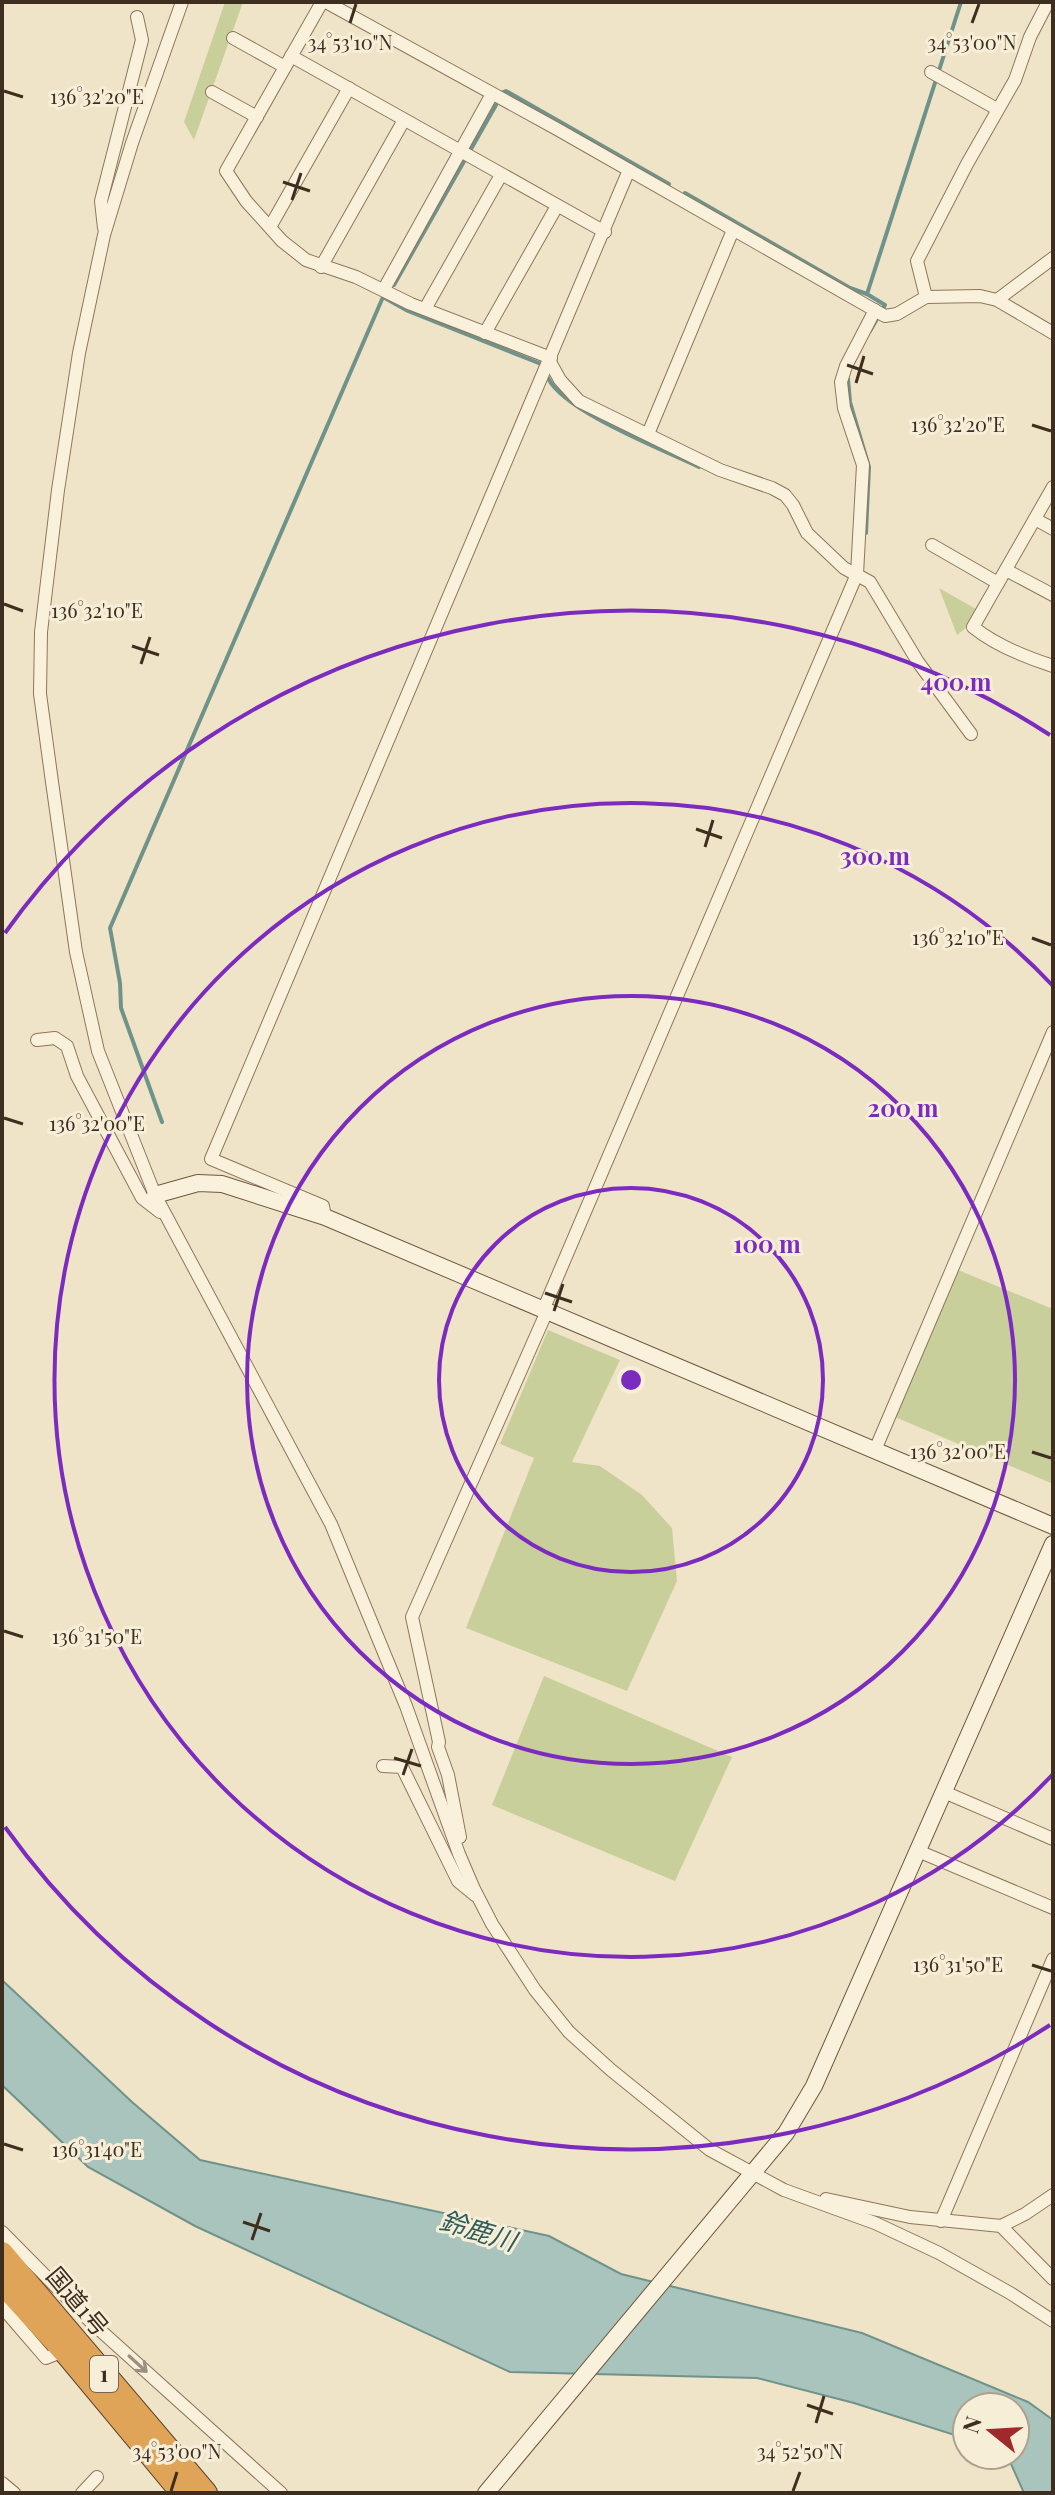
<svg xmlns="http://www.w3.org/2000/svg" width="1055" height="2495" viewBox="0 0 1055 2495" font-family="'Playfair Display','Noto Sans JP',serif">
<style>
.green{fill:#c9cf9b}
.water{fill:#a9c4bc;stroke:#6f938a;stroke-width:2}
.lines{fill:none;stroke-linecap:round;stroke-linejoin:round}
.stream{stroke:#6f938a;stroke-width:4}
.street-casing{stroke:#8d765c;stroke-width:14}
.secondary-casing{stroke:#6f573f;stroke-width:18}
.highway-casing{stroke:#5b4430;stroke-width:24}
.street{stroke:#faf1dc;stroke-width:12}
.secondary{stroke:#faf1dc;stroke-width:16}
.highway{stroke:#e0a458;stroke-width:22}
.oneway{stroke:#9c907e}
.ticks{fill:none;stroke:#3d2e20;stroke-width:3}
.ring{fill:none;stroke:#7b2cbf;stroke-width:4}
.labels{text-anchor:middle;stroke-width:6;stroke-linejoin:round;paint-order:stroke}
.shield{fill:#f7eed8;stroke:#756857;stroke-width:2}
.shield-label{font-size:22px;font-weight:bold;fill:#3d2e20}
.street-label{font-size:24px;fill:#3d2e20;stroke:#f7eed8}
.water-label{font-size:26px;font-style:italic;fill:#2f5d5a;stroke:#f7eed8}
.ticks-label{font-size:20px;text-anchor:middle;fill:#3d2e20;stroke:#f7eed8;stroke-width:6;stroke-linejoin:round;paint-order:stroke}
.centre{fill:#7b2cbf;stroke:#f7eed8;stroke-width:4}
.ring-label{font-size:24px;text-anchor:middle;font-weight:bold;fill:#7b2cbf;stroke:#f7eed8;stroke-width:6;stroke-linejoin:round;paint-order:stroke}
</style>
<rect width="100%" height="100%" fill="#f0e4c8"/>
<g class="green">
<polygon points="225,2 243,2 194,140 184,122"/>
<polygon points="939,588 976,609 966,628 957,635"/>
<polygon points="958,1270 1053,1309 1053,1484 895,1417"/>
<polygon points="548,1330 620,1360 572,1462 600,1466 642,1495 672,1528 677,1581 627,1691 466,1628 534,1458 500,1444"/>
<polygon points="544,1676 732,1757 675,1881 492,1805"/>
</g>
<polygon class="water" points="2,1980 132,2102 200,2160 549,2236 621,2274 862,2333 1028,2402 1053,2420 1053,2493 1024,2493 1007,2455 1015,2455 1015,2407 967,2407 967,2439 854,2403 757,2378 510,2372 195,2226 88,2167 2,2085"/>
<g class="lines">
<g class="stream">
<polyline points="501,93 506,91 669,184"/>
<polyline points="685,193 850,288 867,294"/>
<polyline points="394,285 496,105"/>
<polyline points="870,331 885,305 867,294 961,2"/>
<path d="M 548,378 C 565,412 662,449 699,467"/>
<polyline points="848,379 850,402 869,467 866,533"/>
<polyline points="162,1122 121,1008 120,983 110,928 383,297 408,311 541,364"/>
</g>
<defs>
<g id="street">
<polyline points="182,2 132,143 104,235 79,353 58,490 41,632 40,694 52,782 76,952 98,1051 155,1195 331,1524 406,1706 459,1854 474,1889 492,1924 535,1990 569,2032 611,2070 710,2150 784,2190 875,2223 939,2253 1010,2293 1053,2321"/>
<polyline points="322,2 226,171 246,201 282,241 306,260 356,277 411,304 551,358"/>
<polyline points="326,2 557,129 885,316 897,314 926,297 980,296 997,300 1053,333"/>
<polyline points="233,38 285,67"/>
<polyline points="291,56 605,232"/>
<polyline points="931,72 997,109"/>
<polyline points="212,92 257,117"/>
<polyline points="270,227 349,88"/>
<polyline points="104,228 101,201 142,40 137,17"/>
<polyline points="321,267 404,120"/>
<polyline points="384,289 492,94"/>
<polyline points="926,297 917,261 967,164 1015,80 1030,37 1048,2"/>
<polyline points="997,300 1053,258"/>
<polyline points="425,309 501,175"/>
<polyline points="485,333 557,206"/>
<polyline points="550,362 560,380 579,401 720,470 772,488 785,495 793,505 807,533 844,568 870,582 918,662 971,734"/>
<polyline points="648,434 733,230"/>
<path d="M 1053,487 L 973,627 C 995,645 1025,657 1053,666"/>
<polyline points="1035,519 1053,529"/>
<polyline points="932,545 998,583"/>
<polyline points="1006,570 1053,595"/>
<polyline points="37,1040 55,1038 67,1046 77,1076 142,1198 160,1212"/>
<polyline points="325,1217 323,1206 211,1159 629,170"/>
<polyline points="544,1308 857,574 863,465 844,408 841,382 846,366 875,310"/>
<polyline points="875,1450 1053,1032"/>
<polyline points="383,1766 402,1767 458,1881 475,1895"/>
<polyline points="944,1792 1053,1839"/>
<polyline points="460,1837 448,1775 438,1747 439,1742 412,1617 547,1311"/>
<polyline points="918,1851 1053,1908"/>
<polyline points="826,2199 910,2217 1001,2226 1025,2214 1053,2195"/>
<polyline points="941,2221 1053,1959"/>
<polyline points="1001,2226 1053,2279"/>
<polyline points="2,2232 91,2322 281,2493"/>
<polyline points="2,2307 46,2358 64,2351"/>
<polyline points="2,2483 14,2493"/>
<polyline points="82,2493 97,2477"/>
</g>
<g id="secondary">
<polyline points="155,1195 198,1183 222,1184 325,1217 1053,1526"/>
<polyline points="486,2493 786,2133 814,2086 1053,1544"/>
</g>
<g id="highway">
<polyline points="2,2253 206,2493"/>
<polyline points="2,2283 64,2351 182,2493"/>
</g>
</defs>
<use href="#street" class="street-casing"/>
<use href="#secondary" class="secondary-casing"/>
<use href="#highway" class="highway-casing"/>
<use href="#street" class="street"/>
<use href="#secondary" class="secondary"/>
<use href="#highway" class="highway"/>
</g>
<defs><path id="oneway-shaft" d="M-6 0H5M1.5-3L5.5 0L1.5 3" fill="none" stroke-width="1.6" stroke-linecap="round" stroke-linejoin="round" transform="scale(2)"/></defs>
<use class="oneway" href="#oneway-shaft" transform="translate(138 2364) rotate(42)"/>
<path class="ticks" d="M 350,23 L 356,4M 972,23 L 979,4M 4,91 L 23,97M 283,182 L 310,191M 292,200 L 301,173M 847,365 L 873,374M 856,383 L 864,356M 1032,425 L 1051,431M 4,604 L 23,611M 132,646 L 159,655M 141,664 L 150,637M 696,829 L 722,838M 705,847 L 713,820M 1032,938 L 1051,945M 4,1118 L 23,1124M 545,1293 L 572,1302M 554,1311 L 563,1284M 1032,1452 L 1051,1458M 4,1631 L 23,1637M 394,1758 L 421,1766M 403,1775 L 412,1749M 1032,1965 L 1051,1971M 4,2144 L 23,2150M 243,2222 L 270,2231M 252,2240 L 261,2213M 807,2405 L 833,2414M 816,2423 L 824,2396M 171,2491 L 177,2472M 793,2491 L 800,2472"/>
<g class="ring">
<circle cx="631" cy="1380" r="192"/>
<circle cx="631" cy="1380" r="384"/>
<path d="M1053 1774A577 577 0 1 1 1053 986"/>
<path d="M1050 2025A769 769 0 0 1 5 1827M5 933A769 769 0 0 1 1050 735"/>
</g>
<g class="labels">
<rect class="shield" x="90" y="2356" width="28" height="36" rx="6"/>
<g class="shield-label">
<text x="104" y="2382">1</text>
</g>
<g class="street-label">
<text transform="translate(77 2302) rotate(50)" y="8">国道1号</text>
</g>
<g class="water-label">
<text transform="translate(478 2231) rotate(17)" y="9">鈴鹿川</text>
</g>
</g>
<g class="ticks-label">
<text x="350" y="50">34°53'10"N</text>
<text x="972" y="50">34°53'00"N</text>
<text x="97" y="104">136°32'20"E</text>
<text x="958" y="432">136°32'20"E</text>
<text x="97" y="618">136°32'10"E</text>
<text x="958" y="945">136°32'10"E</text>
<text x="97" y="1131">136°32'00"E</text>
<text x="958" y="1459">136°32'00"E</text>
<text x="97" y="1644">136°31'50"E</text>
<text x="958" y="1972">136°31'50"E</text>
<text x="97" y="2157">136°31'40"E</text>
<text x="177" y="2459">34°53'00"N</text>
<text x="800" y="2459">34°52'50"N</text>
</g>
<circle cx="631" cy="1380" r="12" class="centre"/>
<g class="ring-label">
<text x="956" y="691">400 m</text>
<text x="875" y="865">300 m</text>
<text x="903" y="1117">200 m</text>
<text x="767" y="1253">100 m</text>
</g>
<rect width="1055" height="2495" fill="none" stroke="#3d2e20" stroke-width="8"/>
<g transform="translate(991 2431) rotate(288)"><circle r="38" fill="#f7eed8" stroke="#ada18e" stroke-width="2"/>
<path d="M0-6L14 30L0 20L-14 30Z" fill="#9e2a2b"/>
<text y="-12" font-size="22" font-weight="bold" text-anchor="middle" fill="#3d2e20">N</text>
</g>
</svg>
